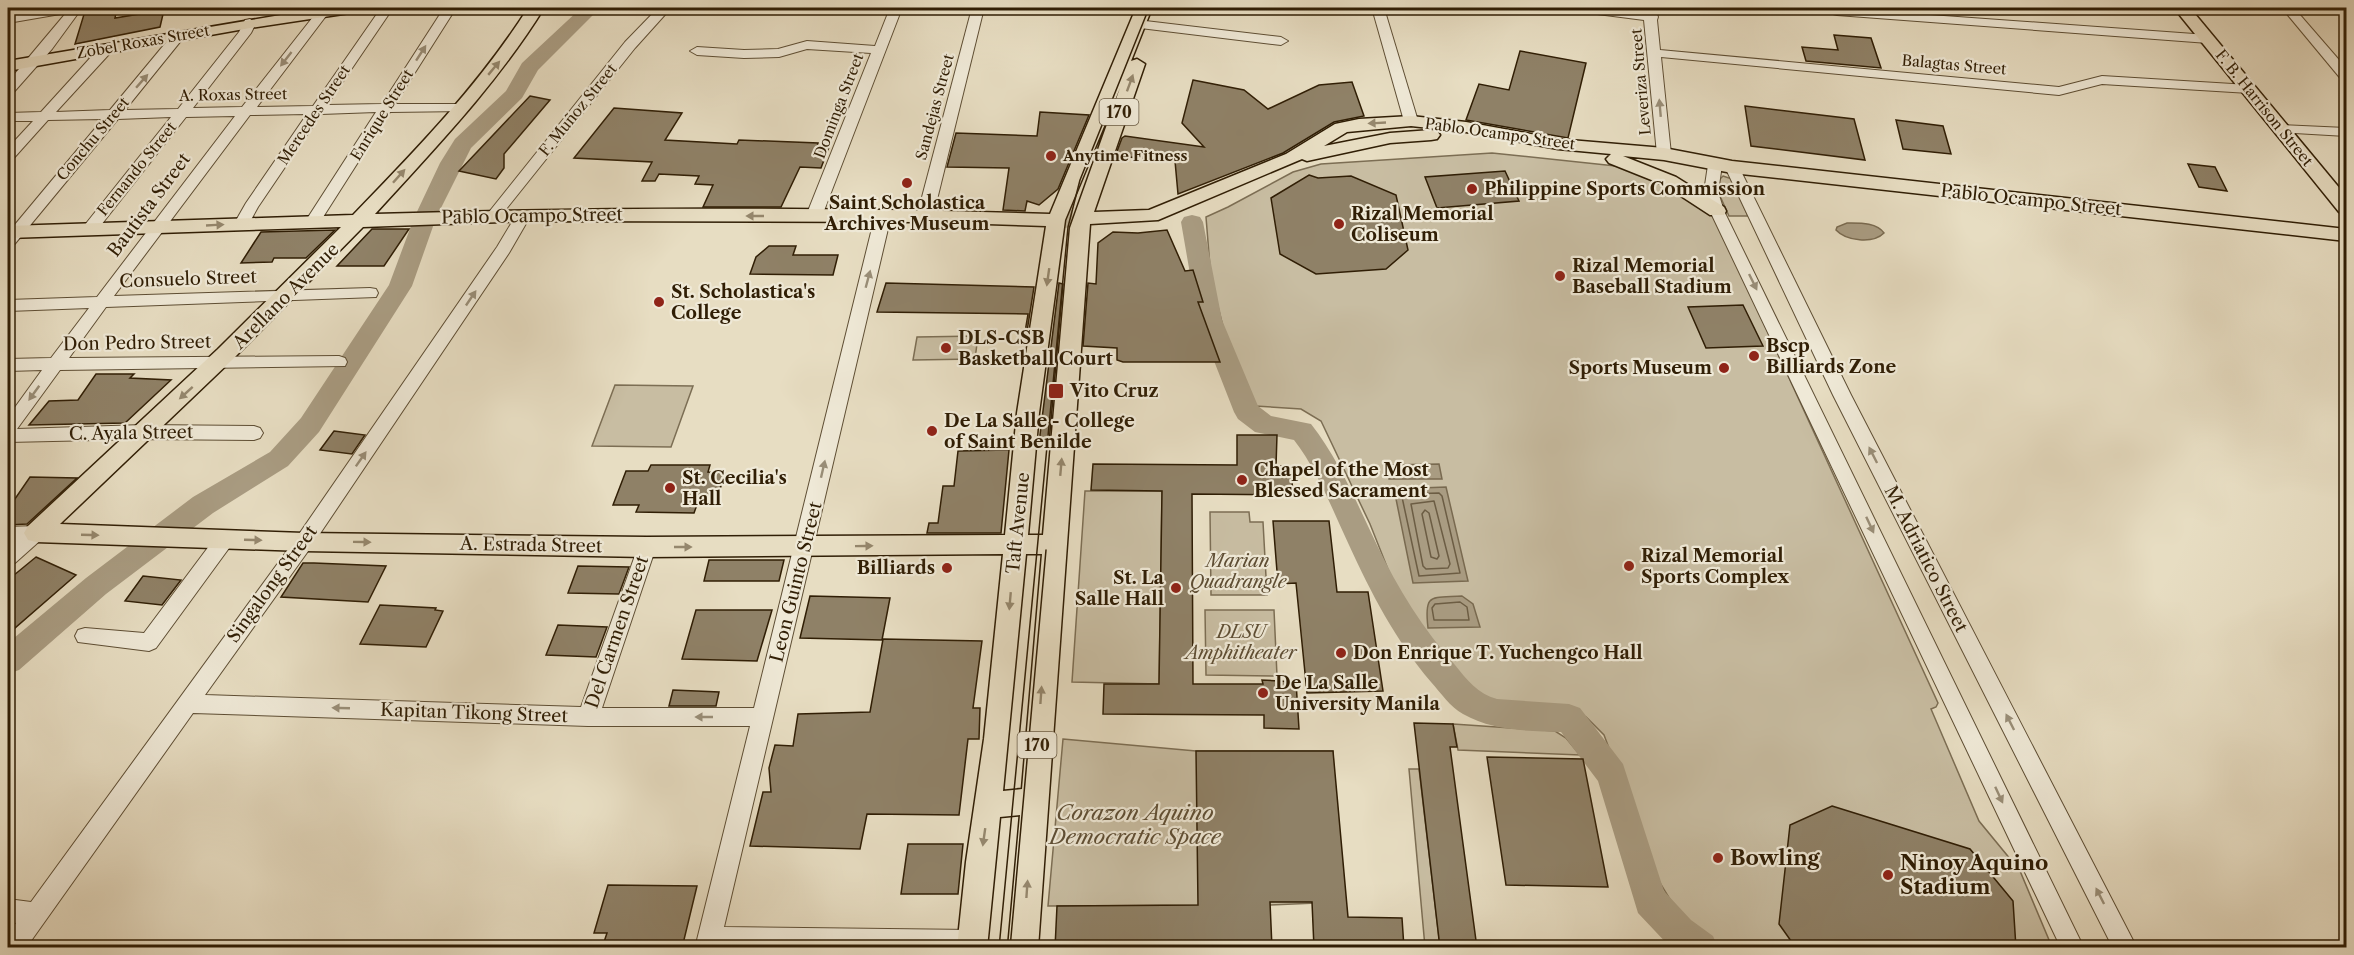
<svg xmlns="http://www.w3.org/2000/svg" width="2354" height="955" viewBox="0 0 2354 955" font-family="'Libre Caslon Text',serif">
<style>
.green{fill:#c8bda2;stroke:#7c6e54;stroke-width:1.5}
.water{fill:#a99c82;stroke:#796a50;stroke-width:1.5}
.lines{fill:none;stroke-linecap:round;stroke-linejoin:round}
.shore{stroke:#6c5d44;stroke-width:1.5}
.river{fill:#a99c82;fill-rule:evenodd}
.building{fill:#8f8167;stroke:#301e05;stroke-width:1.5}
.major-tunnel{stroke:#c2b79c;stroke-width:17;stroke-dasharray:17 9;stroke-linecap:butt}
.minor-casing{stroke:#5e4e34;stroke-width:2}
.major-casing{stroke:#301e05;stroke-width:3}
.minor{fill:#efe9d7;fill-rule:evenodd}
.major{fill:#e7ddc2;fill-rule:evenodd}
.tram{stroke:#301e05;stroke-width:1.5}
.oneway{fill:#998e78}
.oneway2{fill:#95876d}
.poi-dot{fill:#8f2418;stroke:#efe9d7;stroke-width:2}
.labels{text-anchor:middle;stroke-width:4.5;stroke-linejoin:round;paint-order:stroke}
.far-street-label{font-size:15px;fill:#301e05;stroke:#efe9d7}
.far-poi-label{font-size:15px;font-weight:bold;fill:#301e05;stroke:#efe9d7;text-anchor:start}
.shield{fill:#efe9d7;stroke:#695b44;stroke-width:1.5}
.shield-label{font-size:16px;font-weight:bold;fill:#301e05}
.poi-label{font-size:18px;font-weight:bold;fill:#301e05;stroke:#efe9d7;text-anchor:start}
.street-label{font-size:18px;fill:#301e05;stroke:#efe9d7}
.park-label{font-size:18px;font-style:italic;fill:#5e4e34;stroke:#efe9d7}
.near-park-label{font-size:21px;font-style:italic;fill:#5e4e34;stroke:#efe9d7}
.near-poi-label{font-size:21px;font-weight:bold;fill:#301e05;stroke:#efe9d7;text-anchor:start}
</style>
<rect width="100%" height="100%" fill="#e7ddc2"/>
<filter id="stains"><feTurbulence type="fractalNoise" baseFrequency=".00333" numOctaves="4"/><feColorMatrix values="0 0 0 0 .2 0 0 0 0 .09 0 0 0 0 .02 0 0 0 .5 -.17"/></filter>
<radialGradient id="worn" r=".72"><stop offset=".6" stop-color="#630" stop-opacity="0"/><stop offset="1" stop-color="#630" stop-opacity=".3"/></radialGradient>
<g class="green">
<polygon points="1492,153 1625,167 1651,177 1708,210 1718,223 1938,703 1936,707 1931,709 1979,821 2020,871 2052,947 1723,947 1682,919 1660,883 1604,735 1586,717 1569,710 1481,705 1403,607 1370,524 1321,421 1301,409 1255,406 1229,350 1211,279 1206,217 1228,207 1293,172 1321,164"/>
<polygon points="1723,176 1732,179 1748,216 1729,216 1720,196 1719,180"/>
<polygon points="978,336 975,359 913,360 917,337"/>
<polygon points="615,385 693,386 671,447 592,446"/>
<polygon points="1085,491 1162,491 1159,684 1072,682"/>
<polygon points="1210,512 1249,512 1250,522 1263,522 1267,595 1211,595"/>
<polygon points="1205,610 1274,610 1277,676 1206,675"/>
<polygon points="1453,724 1555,731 1566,738 1580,755 1458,750"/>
<polygon points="1063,739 1196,751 1333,751 1339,902 1270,905 1048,906"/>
<polygon points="1409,769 1419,769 1440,947 1425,947"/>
</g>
<g class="water">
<path d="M 1847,223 C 1859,223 1877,222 1884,233 C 1873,244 1846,241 1836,230 L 1837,227 Z"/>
<polygon points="1439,464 1442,479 1389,479 1386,465"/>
<polygon points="1446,487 1468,581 1413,583 1394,489"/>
<path d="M 1462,596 L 1473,604 L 1480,627 L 1428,628 C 1424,593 1430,598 1462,596 Z"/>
</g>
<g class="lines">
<g class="shore">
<polygon points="1439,493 1442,496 1460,573 1419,576 1402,497 1405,494"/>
<polygon points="1434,501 1450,564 1448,568 1426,569 1423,566 1411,504"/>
<polygon points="1425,510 1429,513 1439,556 1437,559 1431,557 1422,514"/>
<polygon points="1460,602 1467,607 1469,620 1434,620 1432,608 1435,604"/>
</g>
<g class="river">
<polygon points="581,8 600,8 538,70 522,98 471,148 436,218 412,286 319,432 288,466 213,513 106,594 19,670 8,674 8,643 86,578 193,497 270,452 301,418 389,285 414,218 440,163 455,139 506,91 522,63"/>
<path d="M 1192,215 L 1200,217 L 1203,222 L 1222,320 L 1258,406 L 1271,416 L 1311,424 C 1340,461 1357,504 1377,545 C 1398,589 1423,629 1455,665 C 1467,680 1478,694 1497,699 L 1569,704 L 1580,708 L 1623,764 L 1664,891 L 1691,920 L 1713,936 L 1718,948 L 1671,948 L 1638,913 L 1598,781 L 1561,732 C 1528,731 1493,731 1463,714 C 1450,707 1441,693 1431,682 C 1396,641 1371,593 1349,545 C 1332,509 1318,471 1294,440 L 1255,432 L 1238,419 L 1234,412 L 1198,320 L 1181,222 L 1184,217 Z"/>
</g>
</g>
<g class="building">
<polygon points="97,8 117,8 115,18 164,10 160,27 75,44 85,11"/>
<polygon points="1834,35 1871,38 1881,68 1806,61 1802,47 1838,50"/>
<polygon points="1520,51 1586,63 1568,138 1466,120 1479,84 1509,90"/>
<polygon points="1193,80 1244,90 1268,109 1319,85 1352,82 1364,116 1334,122 1283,153 1178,194 1175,161 1117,156 1116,154 1122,138 1125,136 1204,147 1182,123"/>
<polygon points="530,96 550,100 504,154 504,168 496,179 459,171"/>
<polygon points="1745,106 1854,119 1865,160 1751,146"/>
<polygon points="614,108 682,113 665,140 737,144 739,140 818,143 817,147 829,147 821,168 800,167 781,207 703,207 713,185 695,184 699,176 659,174 655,181 642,181 652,162 574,158"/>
<polygon points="1040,112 1089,115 1058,189 1039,205 1027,201 1025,211 1003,210 1009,168 947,167 956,133 1037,136"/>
<polygon points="1896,120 1943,126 1951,154 1903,149"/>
<polygon points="2188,164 2215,167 2227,191 2199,187"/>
<polygon points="1505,171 1519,201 1437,208 1425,177"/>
<polygon points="1309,175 1318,178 1351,176 1396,195 1408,250 1386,269 1316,274 1280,254 1271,198"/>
<polygon points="372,229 409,229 384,266 337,266"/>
<polygon points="335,230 306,258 274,258 272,262 241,263 261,232"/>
<polygon points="1167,230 1185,271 1193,270 1203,302 1198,302 1220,362 1123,362 1117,360 1117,348 1083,346 1088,283 1096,284 1098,243 1113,232 1138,233"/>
<polygon points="769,246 796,246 793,255 838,255 833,275 750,274 756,257"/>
<polygon points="886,283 1034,287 1025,344 1023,344 1028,314 877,312"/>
<polygon points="1059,283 1063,284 1049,443 1039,443"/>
<polygon points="1743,305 1763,346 1706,348 1688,307"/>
<polygon points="96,374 134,374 130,378 171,380 125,423 29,425 49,401 78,400"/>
<polygon points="334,431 365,435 352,454 320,450"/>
<polygon points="1237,435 1277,435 1276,466 1291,466 1293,495 1192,494 1193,684 1263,684 1262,680 1296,682 1299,729 1264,728 1264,715 1103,714 1104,684 1159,684 1162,491 1091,490 1093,464 1237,465"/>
<polygon points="1009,450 1001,533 927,533 929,523 938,523 943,486 954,486 958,451"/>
<polygon points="651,465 710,465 708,472 725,473 716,502 698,502 694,513 636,512 639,505 613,505 626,471 648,471"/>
<polygon points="30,477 77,478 27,524 8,525 8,509"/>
<polygon points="1273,521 1329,521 1337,592 1368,592 1383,691 1307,693 1296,583 1278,584"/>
<polygon points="36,557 76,575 8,634 8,580"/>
<polygon points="709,560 784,560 779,581 704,581"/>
<polygon points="303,563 314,563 386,566 368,602 281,597"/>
<polygon points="578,566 629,567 619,594 568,593"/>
<polygon points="143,576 181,580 162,605 125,601"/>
<polygon points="810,596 890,598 882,640 800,638"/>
<polygon points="380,605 436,608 435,610 443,611 426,647 360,644"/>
<polygon points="696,610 772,610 757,661 682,659"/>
<polygon points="558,625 607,627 596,657 546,655"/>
<polygon points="883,639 982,641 973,708 980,708 979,739 968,739 959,815 867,814 860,849 750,846 763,792 771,792 769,768 775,745 793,746 798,714 870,712"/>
<polygon points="673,690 719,692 716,706 669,706"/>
<polygon points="1414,723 1453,724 1457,747 1450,747 1477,948 1440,948"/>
<polygon points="1196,751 1333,751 1348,917 1402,918 1404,948 1314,948 1312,902 1270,902 1272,948 1055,948 1057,906 1198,905"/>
<polygon points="1487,757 1583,759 1608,887 1506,885"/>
<polygon points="1832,806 1970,849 2013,901 2016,948 1796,948 1779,924 1790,825"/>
<polygon points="908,844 963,844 958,894 901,894"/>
<polygon points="608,885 697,886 682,948 602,948 607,933 594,933"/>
</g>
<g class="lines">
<polyline class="major-tunnel" points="1056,220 1084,218"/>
<defs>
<g id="minor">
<polygon points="53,8 82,8 52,49 13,93 8,94 8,82 66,13 8,23 8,15"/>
<polygon points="320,8 332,8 257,107 313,106 381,8 393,8 327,105 382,104 444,8 456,8 395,104 460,104 467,108 465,111 390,112 318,225 313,227 305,222 376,112 321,114 258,207 247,227 242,229 234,224 246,203 307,114 250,115 114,296 370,288 376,289 378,293 376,297 106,307 69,358 339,356 345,358 347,362 345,366 60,370 17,429 143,425 254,426 260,428 263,433 260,438 254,440 143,439 8,442 8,417 42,370 8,371 8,359 51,358 89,308 8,311 8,300 97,297 235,116 186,117 94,234 84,234 81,230 84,226 171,117 118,119 13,246 8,247 8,233 103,119 48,120 13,159 8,160 8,148 33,121 8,121 8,113 41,112 102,45 107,44 114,48 112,51 56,112 110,110 173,34 178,33 184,37 125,110 178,109 239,32 245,20 250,19 256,23 251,33 193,108 242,107"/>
<polygon points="658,8 671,8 635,48 499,218 489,218 486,215 489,212 625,42"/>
<polygon points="890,8 902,8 822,216 819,219 809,219 806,216 871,53 807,49 779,57 744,58 697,55 690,51 697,47 744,50 778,49 807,41 875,46"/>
<polygon points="972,8 984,8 933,216 925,221 917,216"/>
<polygon points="1372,8 1384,8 1418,121 1416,124 1406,124 1404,121"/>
<polygon points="1576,8 1608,8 1643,12 1643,8 1655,8 1658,17 1657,20 1660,50 2059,87 2102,76 2249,85 2256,89 2249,93 2102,84 2059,95 1661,57 1671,154 1664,158 1657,154 1644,20 1582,12"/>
<polygon points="1833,8 2208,35 2214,39 2208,43 1837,15 1833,14 1831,11"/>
<polygon points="2282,8 2294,8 2346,68 2346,80 2341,79"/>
<polygon points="1137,20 1281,37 1288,41 1281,45 1132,27 1131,24"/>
<polygon points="2281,125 2346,128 2346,136 2276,132 2274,129 2276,126"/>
<polygon points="1715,161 1722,165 1718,192 1724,211 2084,948 2061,948 1710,211 1704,192 1708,165"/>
<polygon points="1732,162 1739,167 1851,395 2137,948 2113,948 1833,395 1725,167"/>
<polygon points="523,210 531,215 509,253 311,547 205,695 581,707 638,547 640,542 647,539 654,542 656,547 602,708 754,708 875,216 878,213 888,213 891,216 724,927 972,930 980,934 984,942 981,948 695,948 750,726 588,726 193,713 26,948 8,948 8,935 16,923 8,921 8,899 31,902 297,537 497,247 518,212"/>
<polygon points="36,526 43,528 45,533 43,538 15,563 8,566 8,547 14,541 8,541 8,527"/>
<polygon points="225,531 232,534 234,539 232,544 156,648 149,651 78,642 75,636 78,630 85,628 144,633 218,534"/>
</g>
<g id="major">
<polygon points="322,8 358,8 350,13 250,28 8,71 8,61"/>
<path d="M 528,8 L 544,8 C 497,84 435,148 375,214 C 600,207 825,207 1050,214 L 1136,8 L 1152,8 L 1131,61 L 1137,59 L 1145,64 L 1094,212 L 1149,210 L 1286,154 L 1335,124 L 1359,119 L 1411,116 L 1466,122 L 1558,139 L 1664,148 L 1732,161 L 2346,229 L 2346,241 L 1732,173 L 1664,160 L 1623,156 L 1676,177 L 1724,207 L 1726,211 L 1724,215 L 1710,215 L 1664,185 L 1609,163 L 1606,159 L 1611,154 L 1558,149 L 1466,132 L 1411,126 L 1347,132 L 1324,146 L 1390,133 L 1431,130 L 1437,131 L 1440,135 L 1437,139 L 1431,140 L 1390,143 L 1307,161 L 1302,159 L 1158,220 L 1090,224 L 1038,948 L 1008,948 L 1020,815 L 1000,817 L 987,948 L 957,948 L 966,862 L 984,739 L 1003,554 L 647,557 L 304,551 L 36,542 L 28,540 L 24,533 L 28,526 L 218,349 L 341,227 L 8,238 L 8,226 L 353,215 C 416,150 480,84 528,8 ZM 1120,88 L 1070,228 L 1043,535 L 1028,535 L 1039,413 L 1065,220 ZM 532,221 L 925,222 L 1046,226 L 1017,413 L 1005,535 L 647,537 L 304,533 L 60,524 L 233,359 L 363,227 ZM 1026,554 L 1042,554 L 1022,789 L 1003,791 Z"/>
<polygon points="2174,8 2190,8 2346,196 2346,214 2339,212"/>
</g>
</defs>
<use href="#minor" class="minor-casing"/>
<use href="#major" class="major-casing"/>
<use href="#minor" class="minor"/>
<use href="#major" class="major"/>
<g class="tram">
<polyline points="999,948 1068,227 1080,180 1149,8"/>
<polyline points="1010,948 1046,550"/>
</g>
</g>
<defs><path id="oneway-solid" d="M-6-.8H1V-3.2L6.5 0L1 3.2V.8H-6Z" transform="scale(1.5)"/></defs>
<g class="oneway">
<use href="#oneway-solid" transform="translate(421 53) rotate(-57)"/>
<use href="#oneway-solid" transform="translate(286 59) rotate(128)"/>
<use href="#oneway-solid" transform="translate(142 81) rotate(-49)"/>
<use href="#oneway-solid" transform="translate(1660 108) rotate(-95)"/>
<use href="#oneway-solid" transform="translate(868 279) rotate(-75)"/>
<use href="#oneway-solid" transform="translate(1753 282) rotate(64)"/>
<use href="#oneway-solid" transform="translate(471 298) rotate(-56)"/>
<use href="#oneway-solid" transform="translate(34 393) rotate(126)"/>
<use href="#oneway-solid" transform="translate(1873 455) rotate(-117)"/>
<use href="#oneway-solid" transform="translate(361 459) rotate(-55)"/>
<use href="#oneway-solid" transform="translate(823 469) rotate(-77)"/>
<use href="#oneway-solid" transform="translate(1870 525) rotate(65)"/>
<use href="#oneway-solid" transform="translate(341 708) rotate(-178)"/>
<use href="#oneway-solid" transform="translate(704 717) rotate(-180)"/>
<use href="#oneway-solid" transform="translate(2010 722) rotate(-117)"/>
<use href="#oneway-solid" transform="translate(1999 795) rotate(65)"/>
<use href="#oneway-solid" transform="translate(2100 896) rotate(-117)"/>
</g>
<g class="oneway2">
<use href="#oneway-solid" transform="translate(494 68) rotate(-50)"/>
<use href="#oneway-solid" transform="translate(1130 83) rotate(-70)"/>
<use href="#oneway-solid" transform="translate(1377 123) rotate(177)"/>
<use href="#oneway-solid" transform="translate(399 176) rotate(-48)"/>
<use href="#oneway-solid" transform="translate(755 216) rotate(-180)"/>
<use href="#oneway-solid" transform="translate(215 225) rotate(-3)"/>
<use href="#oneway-solid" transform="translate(1048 277) rotate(98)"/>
<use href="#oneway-solid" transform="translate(186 393) rotate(138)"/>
<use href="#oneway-solid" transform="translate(1061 467) rotate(-85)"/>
<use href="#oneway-solid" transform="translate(90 535) rotate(2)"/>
<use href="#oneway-solid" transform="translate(253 540) rotate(2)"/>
<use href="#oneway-solid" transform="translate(362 542) rotate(1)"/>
<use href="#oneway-solid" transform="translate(864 546) rotate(-1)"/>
<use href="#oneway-solid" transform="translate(683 547)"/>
<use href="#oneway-solid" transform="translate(1010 601) rotate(95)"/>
<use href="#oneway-solid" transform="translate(1041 695) rotate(-86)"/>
<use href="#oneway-solid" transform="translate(984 837) rotate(98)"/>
<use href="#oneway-solid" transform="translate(1027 889) rotate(-86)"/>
</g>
<g class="poi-dot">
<circle cx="1051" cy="156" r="6"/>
<circle cx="907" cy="183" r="6"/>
<circle cx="1472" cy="189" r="6"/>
<circle cx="1339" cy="224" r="6"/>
<circle cx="1560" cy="276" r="6"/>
<circle cx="659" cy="302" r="6"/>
<circle cx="946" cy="348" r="6"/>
<circle cx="1754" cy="356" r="6"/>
<circle cx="1724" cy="368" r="6"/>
<rect x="1048" y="383" width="16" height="16" rx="3"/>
<circle cx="932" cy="431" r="6"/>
<circle cx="1242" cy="480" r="6"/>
<circle cx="670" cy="488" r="6"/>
<circle cx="1629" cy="566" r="6"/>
<circle cx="947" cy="568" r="6"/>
<circle cx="1176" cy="588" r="6"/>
<circle cx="1341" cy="653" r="6"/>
<circle cx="1263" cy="693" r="6"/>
<circle cx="1718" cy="858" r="6"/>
<circle cx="1888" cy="875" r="6"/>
</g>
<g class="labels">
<g class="far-street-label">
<text transform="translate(143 42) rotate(-10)" y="5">Zobel Roxas Street</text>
<text transform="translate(1954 65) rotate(5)" y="5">Balagtas Street</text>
<text transform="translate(1641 82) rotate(-95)" y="5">Leveriza Street</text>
<text transform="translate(233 95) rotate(-1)" y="5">A. Roxas Street</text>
<text transform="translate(839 106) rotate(-69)" y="5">Dominga Street</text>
<text transform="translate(935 107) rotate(-75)" y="5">Sandejas Street</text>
<text transform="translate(2264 108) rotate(51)" y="5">F. B. Harrison Street</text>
<text transform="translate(578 110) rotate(-51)" y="5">F. Muñoz Street</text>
<text transform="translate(314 115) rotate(-56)" y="5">Mercedes Street</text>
<text transform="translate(382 115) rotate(-58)" y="5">Enrique Street</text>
<text transform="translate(1500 134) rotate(8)" y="5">Pablo Ocampo Street</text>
<text transform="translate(93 139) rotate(-50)" y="5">Conchu Street</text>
<text transform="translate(137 169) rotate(-51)" y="5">Fernando Street</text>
</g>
<g class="far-poi-label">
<text x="1063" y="161">Anytime Fitness</text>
</g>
<g class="shield">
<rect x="1099.5" y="99" width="39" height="26" rx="4.5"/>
<rect x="1017.5" y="732" width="39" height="26" rx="4.5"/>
</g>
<g class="shield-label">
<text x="1119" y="118">170</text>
<text x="1037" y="751">170</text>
</g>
<g class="poi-label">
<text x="1484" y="195">Philippine Sports Commission</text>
<text x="907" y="209" text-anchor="middle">Saint Scholastica<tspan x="907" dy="21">Archives Museum</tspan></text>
<text x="1351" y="220">Rizal Memorial<tspan x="1351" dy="21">Coliseum</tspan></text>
<text x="1572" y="272">Rizal Memorial<tspan x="1572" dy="21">Baseball Stadium</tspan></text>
<text x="671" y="298">St. Scholastica's<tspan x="671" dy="21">College</tspan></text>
<text x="958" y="344">DLS-CSB<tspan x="958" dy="21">Basketball Court</tspan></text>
<text x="1766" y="352">Bscp<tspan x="1766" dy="21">Billiards Zone</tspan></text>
<text x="1712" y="374" text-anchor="end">Sports Museum</text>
<text x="1070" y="397">Vito Cruz</text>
<text x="944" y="427">De La Salle - College<tspan x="944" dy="21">of Saint Benilde</tspan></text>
<text x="1254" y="476">Chapel of the Most<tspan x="1254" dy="21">Blessed Sacrament</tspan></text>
<text x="682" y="484">St. Cecilia's<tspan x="682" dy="21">Hall</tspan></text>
<text x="1641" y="562">Rizal Memorial<tspan x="1641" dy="21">Sports Complex</tspan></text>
<text x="935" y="574" text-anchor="end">Billiards</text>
<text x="1164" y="584" text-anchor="end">St. La<tspan x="1164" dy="21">Salle Hall</tspan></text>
<text x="1353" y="659">Don Enrique T. Yuchengco Hall</text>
<text x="1275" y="689">De La Salle<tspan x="1275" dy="21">University Manila</tspan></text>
</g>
<g class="street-label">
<text transform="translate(2031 200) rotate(6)" y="6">Pablo Ocampo Street</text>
<text transform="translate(149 205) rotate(-53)" y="6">Bautista Street</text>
<text transform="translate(532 216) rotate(-1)" y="6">Pablo Ocampo Street</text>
<text transform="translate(188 279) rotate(-2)" y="6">Consuelo Street</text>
<text transform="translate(286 296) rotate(-45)" y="6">Arellano Avenue</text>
<text transform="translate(137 343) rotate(-1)" y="6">Don Pedro Street</text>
<text transform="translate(131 433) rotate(-1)" y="6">C. Ayala Street</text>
<text transform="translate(1018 523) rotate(-84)" y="6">Taft Avenue</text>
<text transform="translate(531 545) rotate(1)" y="6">A. Estrada Street</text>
<text transform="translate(1926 559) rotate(63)" y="6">M. Adriatico Street</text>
<text transform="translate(796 582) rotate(-76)" y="6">Leon Guinto Street</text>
<text transform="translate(272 584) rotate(-54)" y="6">Singalong Street</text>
<text transform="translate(617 632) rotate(-71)" y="6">Del Carmen Street</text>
<text transform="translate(474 713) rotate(2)" y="6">Kapitan Tikong Street</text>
</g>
<g class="park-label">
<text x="1238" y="567">Marian<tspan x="1238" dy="21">Quadrangle</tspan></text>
<text x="1241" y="638">DLSU<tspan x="1241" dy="21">Amphitheater</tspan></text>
</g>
<g class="near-park-label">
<text x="1135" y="820">Corazon Aquino<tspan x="1135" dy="24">Democratic Space</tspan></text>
</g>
<g class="near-poi-label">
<text x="1730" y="865">Bowling</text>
<text x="1900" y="870">Ninoy Aquino<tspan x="1900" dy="24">Stadium</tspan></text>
</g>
</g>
<rect width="2354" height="955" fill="none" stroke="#e7ddc2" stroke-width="30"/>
<rect x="9" y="9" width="2336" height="937" fill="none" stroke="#301e05" stroke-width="3"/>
<rect x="15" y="15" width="2324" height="925" fill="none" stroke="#301e05" stroke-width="1.5"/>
<rect width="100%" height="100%" filter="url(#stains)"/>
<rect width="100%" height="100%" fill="url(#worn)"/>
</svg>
